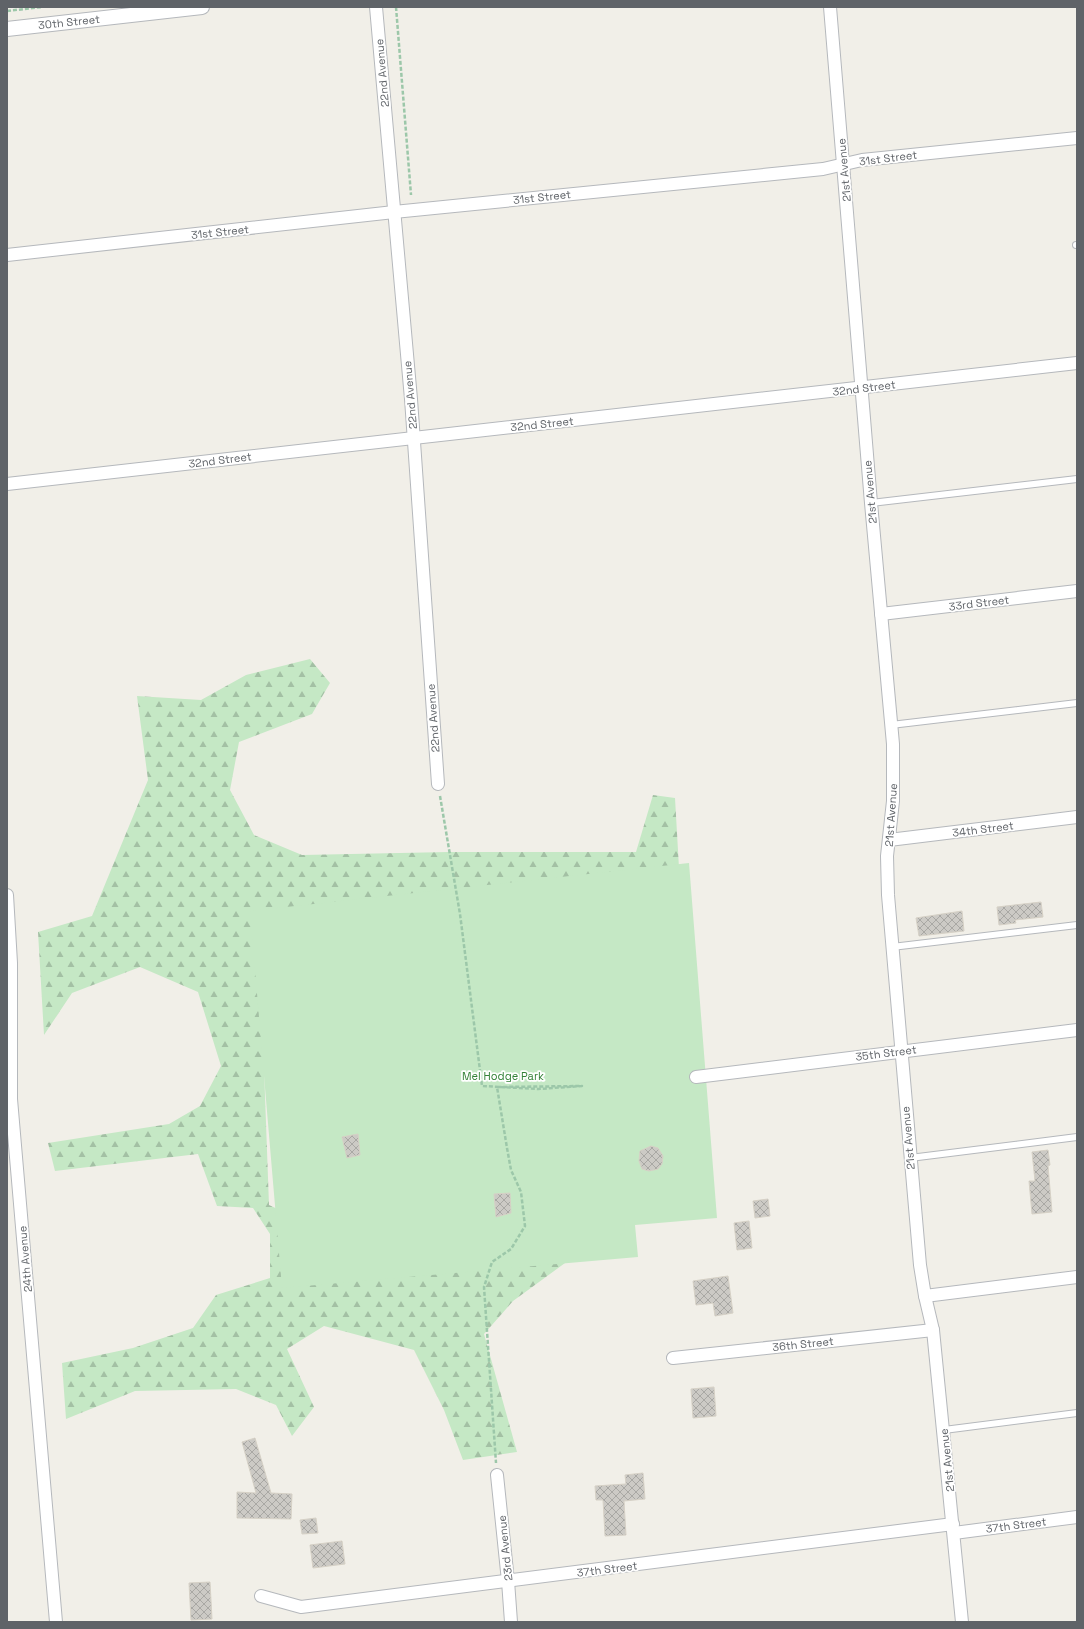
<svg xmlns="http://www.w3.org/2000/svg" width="1084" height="1629" viewBox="0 0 1084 1629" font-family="'Space Grotesk',sans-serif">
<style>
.forest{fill:url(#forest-firs)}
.park{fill:#c5e8c5}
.building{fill:url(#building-cross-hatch);stroke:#d6d1c6}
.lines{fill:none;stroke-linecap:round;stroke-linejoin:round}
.service-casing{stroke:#b5b8bc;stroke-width:8}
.minor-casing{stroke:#b5b8bc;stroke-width:14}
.tertiary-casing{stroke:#b5b8bc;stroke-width:16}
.path{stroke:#9cc7a9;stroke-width:2.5;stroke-dasharray:4 2;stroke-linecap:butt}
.service{stroke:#fff;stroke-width:6}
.minor{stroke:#fff;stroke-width:12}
.tertiary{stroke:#fff;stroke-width:14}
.labels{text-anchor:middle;stroke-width:3.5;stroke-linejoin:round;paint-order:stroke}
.street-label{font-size:11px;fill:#5f6368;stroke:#fff}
.park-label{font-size:11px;fill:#348238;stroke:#fff}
</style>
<defs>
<pattern id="forest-firs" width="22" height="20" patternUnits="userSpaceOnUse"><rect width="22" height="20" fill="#c5e8c5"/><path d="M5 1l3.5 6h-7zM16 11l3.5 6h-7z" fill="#a3c0a4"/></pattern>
<pattern id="building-cross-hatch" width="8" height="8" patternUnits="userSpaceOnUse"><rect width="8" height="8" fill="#cccac5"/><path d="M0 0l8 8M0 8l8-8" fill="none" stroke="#a9a8a4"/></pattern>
</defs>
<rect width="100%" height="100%" fill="#f1efe8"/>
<polygon class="forest" points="310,659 330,683 312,714 239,742 230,790 254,835 302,855 448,852 636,852 653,795 675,798 679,868 259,931 269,1205 327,1232 576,1255 513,1301 484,1334 517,1452 463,1460 444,1410 414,1350 324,1326 287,1349 314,1407 292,1436 276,1405 236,1389 135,1391 66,1419 62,1363 133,1348 193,1328 216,1295 270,1278 270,1234 253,1208 217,1206 198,1154 55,1171 48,1143 169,1124 200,1106 221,1066 198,992 140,967 72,993 44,1035 38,932 92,916 148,780 137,696 201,700 246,675"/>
<polygon class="park" points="689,863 717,1218 635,1225 638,1257 282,1288 250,911"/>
<g class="building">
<polygon points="1041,902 1043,917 1015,920 1016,923 999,925 997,907"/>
<polygon points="962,911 964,931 919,936 916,918"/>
<polygon points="358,1134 360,1155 347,1158 342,1137"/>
<polygon points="651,1146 658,1148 663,1156 662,1164 658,1169 649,1171 642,1169 639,1161 640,1151"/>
<polygon points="1048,1150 1050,1165 1048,1166 1052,1212 1032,1214 1029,1181 1035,1181 1032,1152"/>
<polygon points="510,1193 511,1213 496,1217 494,1194"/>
<polygon points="768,1199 770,1216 755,1218 753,1201"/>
<polygon points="749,1221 752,1248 737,1250 734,1223"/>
<polygon points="728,1276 733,1313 715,1316 713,1303 696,1305 693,1281"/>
<polygon points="714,1387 716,1416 693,1418 691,1389"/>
<polygon points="255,1438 271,1493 292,1494 291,1519 237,1518 237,1492 256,1493 242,1442"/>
<polygon points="643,1473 645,1499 624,1501 626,1535 605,1536 603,1500 596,1500 595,1486 626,1484 625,1475"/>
<polygon points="316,1518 318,1533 302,1534 300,1520"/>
<polygon points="342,1541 345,1564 313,1568 310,1545"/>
<polygon points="210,1582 212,1619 191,1620 189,1583"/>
</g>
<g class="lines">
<defs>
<g id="service">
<polyline points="1076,245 1077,245"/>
<polyline points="871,503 1077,479"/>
<polyline points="891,725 1077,703"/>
<polyline points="892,947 1077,925"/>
<polyline points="910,1158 1077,1137"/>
<polyline points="944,1430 1077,1413"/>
</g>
<g id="minor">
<polyline points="376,7 411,399 438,784"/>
<polyline points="830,7 871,503 893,744 893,801 887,856 888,895 920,1265 925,1296 933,1330 962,1622"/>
<polyline points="7,255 394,212 823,169 862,160 1077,138"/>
<polyline points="7,484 1077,363"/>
<polyline points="881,614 1077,591"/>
<polyline points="889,840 1077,817"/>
<polyline points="7,895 11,963 11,1099 56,1622"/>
<polyline points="696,1077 1077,1030"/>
<polyline points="925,1296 1077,1277"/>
<polyline points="673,1358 933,1330"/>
<polyline points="497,1475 508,1581 511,1622"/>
<polyline points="954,1533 1077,1517"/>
<polyline points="261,1596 301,1607 953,1524"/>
</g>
<polyline id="tertiary" points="7,29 202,7"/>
</defs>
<use href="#service" class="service-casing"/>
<use href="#minor" class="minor-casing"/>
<use href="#tertiary" class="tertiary-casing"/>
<g class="path">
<polyline points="396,7 411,195"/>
<polyline points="7,11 42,7"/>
<polyline points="440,796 460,914 482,1086 538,1089 582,1086 497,1087 507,1148 511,1170 521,1192 525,1226 511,1249 492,1262 484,1287 496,1463"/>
</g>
<use href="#service" class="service"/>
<use href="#minor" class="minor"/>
<use href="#tertiary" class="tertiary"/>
</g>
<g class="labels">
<g class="street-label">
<text transform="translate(69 22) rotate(-6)" y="4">30th Street</text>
<text transform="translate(382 73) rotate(-95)" y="4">22nd Avenue</text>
<text transform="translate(888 158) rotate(-7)" y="4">31st Street</text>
<text transform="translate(844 170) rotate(-95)" y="4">21st Avenue</text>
<text transform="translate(542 197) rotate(-6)" y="4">31st Street</text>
<text transform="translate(220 232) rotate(-6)" y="4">31st Street</text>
<text transform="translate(864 388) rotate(-7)" y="4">32nd Street</text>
<text transform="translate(410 395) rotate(-95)" y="4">22nd Avenue</text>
<text transform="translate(542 424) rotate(-6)" y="4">32nd Street</text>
<text transform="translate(220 460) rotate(-7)" y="4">32nd Street</text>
<text transform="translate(870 492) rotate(-95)" y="4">21st Avenue</text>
<text transform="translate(979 603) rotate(-7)" y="4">33rd Street</text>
<text transform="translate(433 718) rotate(-94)" y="4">22nd Avenue</text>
<text transform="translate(891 815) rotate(-86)" y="4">21st Avenue</text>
<text transform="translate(983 829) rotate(-7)" y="4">34th Street</text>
<text transform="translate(886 1053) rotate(-7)" y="4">35th Street</text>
<text transform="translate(908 1138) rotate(-95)" y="4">21st Avenue</text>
<text transform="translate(25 1259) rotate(-95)" y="4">24th Avenue</text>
<text transform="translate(803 1344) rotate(-6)" y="4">36th Street</text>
<text transform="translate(947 1460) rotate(-96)" y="4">21st Avenue</text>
<text transform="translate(1016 1525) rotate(-7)" y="4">37th Street</text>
<text transform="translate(505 1548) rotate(-96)" y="4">23rd Avenue</text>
<text transform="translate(607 1569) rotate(-7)" y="4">37th Street</text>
</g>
<g class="park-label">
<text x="503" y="1080">Mel Hodge Park</text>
</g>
</g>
<rect width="1084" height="1629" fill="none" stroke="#5f6368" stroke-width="16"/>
</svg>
